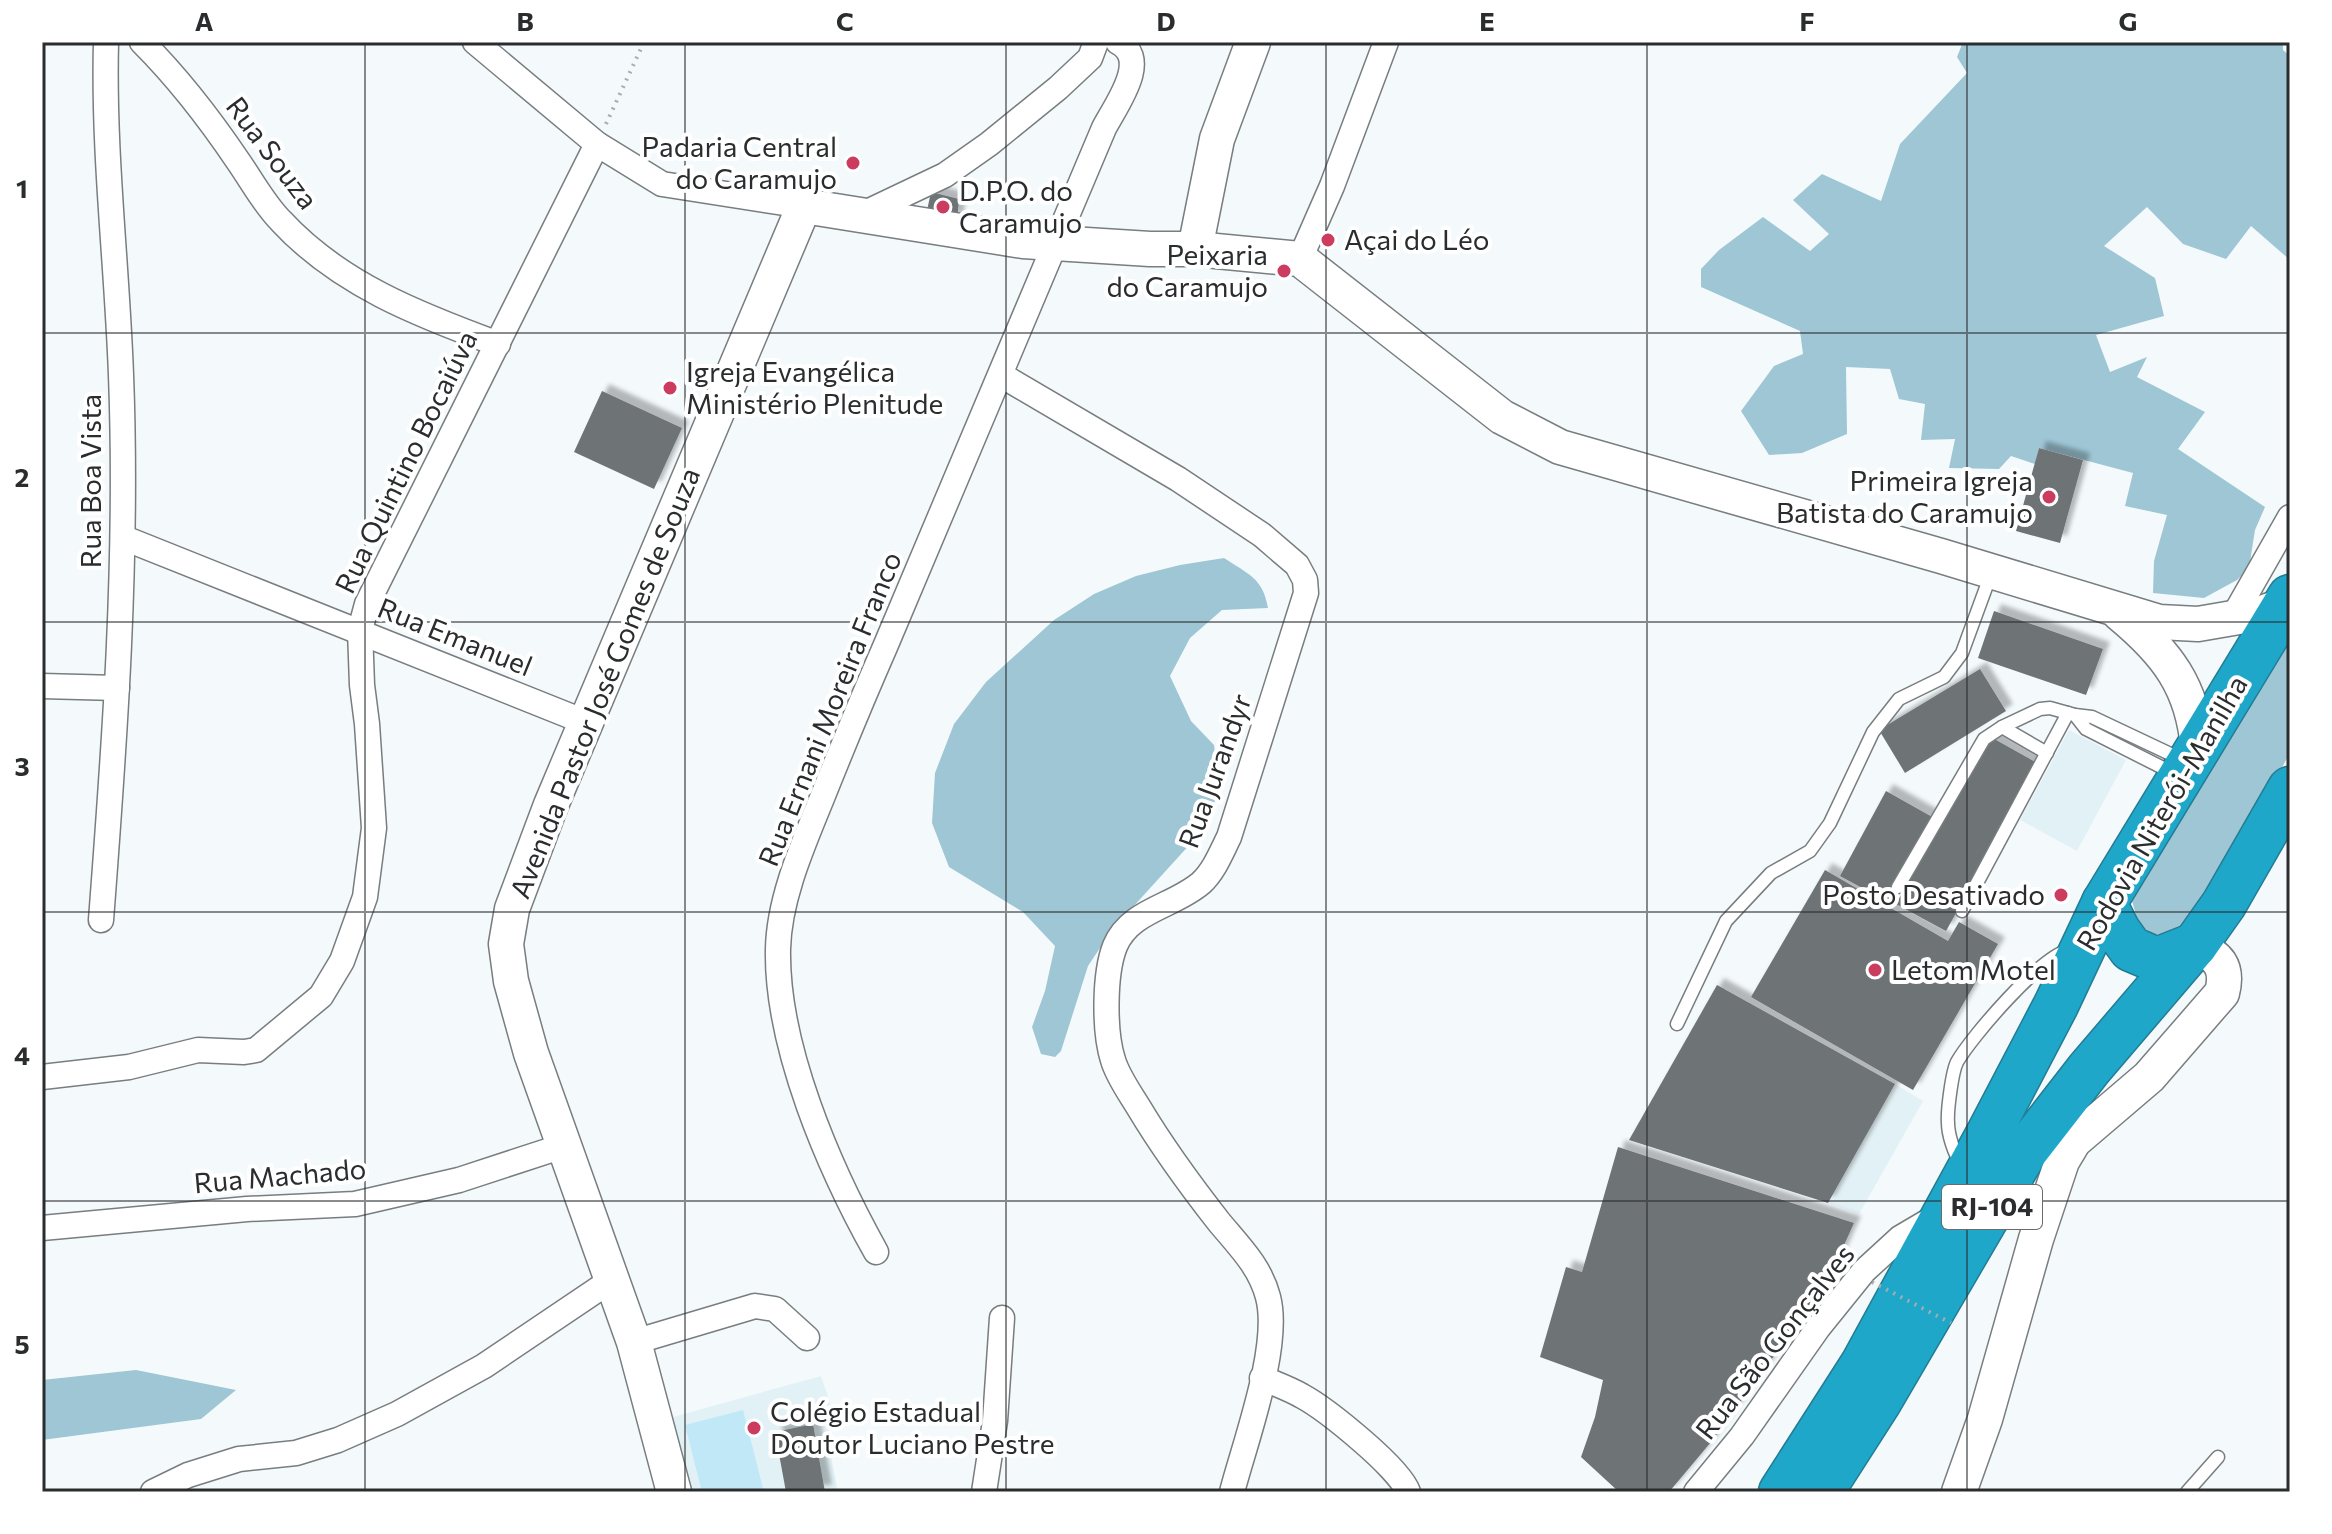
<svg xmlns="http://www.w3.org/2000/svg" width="2332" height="1534" viewBox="0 0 2332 1534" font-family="Commissioner,sans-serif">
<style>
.built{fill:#e2f1f6}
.green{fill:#c1e8f6}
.forest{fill:#9ec6d4}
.building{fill:#6e7375;filter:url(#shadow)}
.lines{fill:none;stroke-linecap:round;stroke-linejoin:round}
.lane-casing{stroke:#787d7f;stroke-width:15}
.street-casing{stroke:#787d7f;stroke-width:27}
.secondary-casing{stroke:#787d7f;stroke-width:37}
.highway-casing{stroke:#237c93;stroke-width:47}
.path{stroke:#a9adaf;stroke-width:4;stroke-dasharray:2 6;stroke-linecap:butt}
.lane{stroke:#fff;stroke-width:12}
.street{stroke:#fff;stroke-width:24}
.secondary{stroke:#fff;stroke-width:34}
.highway{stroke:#1fa7ca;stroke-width:44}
.path-bridge{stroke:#a9adaf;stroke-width:4;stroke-dasharray:2 6;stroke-linecap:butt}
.grid{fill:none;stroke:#2a2c2d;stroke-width:2;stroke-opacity:0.55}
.poi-dot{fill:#cb3c5f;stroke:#fff;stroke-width:3}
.labels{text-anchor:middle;stroke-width:8;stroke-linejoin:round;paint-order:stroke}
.shield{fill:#fff;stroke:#6a6b6c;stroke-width:2}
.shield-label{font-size:26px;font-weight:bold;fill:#2a2c2d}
.poi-label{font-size:28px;fill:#2a2c2d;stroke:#fff;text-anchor:start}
.street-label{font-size:28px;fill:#2a2c2d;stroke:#fff}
.neatline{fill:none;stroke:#2a2c2d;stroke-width:3}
.grid-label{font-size:26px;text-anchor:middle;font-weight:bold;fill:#2a2c2d}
</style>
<defs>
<filter id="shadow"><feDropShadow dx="7" dy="-7" stdDeviation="2" flood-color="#0004"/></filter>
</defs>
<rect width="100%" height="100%" fill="#f4fafc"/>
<g class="built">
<polygon points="2069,730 2126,760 2077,851 2020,820"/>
<polygon points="1895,1084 1923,1101 1859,1214 1828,1203"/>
<polygon points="821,1376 836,1420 827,1436 838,1492 690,1492 673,1417"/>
</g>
<polygon class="green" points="743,1410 764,1492 702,1492 685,1425"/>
<g class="forest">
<polygon points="1963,42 2283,42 2283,50 2290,56 2290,260 2251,226 2226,259 2183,244 2147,207 2104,246 2155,278 2164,316 2096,335 2110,372 2147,357 2137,377 2205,412 2178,449 2265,507 2255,530 2249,568 2237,580 2204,598 2153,593 2154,561 2167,515 2125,506 2133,473 2039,448 2035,464 2011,456 1999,469 1949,468 1955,439 1921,440 1925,404 1899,399 1890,369 1846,367 1847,434 1802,453 1769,455 1741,411 1774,366 1803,354 1800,331 1701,287 1701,269 1719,250 1763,217 1810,251 1829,234 1793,200 1822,174 1881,201 1900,144 1967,73 1957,57"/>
<path d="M 1224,558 C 1248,574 1263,578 1268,608 L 1222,610 L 1190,638 L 1170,676 L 1191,721 L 1214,745 L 1220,789 L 1202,831 L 1112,930 L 1088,966 L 1061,1051 L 1055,1057 L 1041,1054 L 1032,1027 L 1045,991 L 1055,946 L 1023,912 L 949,867 L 932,823 L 935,773 L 954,724 L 986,682 L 1054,620 L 1094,594 L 1136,576 L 1180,565 Z"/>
<polygon points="2290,625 2290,753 2214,889 2192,922 2169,935 2152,934 2139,925 2132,901"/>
<polygon points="136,1370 236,1390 201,1419 42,1440 42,1380"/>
</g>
<g class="building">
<polygon points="931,192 959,199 957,221 926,215"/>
<polygon points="602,391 682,428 654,489 574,452"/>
<polygon points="2039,448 2083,460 2060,543 2016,531"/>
<polygon points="1994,611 2103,649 2086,695 1978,658"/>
<polygon points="1980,669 2006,711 1905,773 1879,730"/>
<polygon points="1989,736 2039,764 1946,931 1896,904"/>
<polygon points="1886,791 1934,818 1888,902 1840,876"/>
<polygon points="1825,870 1948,941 1959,922 1998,944 1913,1090 1751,997"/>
<polygon points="1717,985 1895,1084 1828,1203 1629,1140"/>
<polygon points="1618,1147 1854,1223 1826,1285 1711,1442 1669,1492 1619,1492 1581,1457 1595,1417 1603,1380 1540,1357 1566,1267 1582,1272"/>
<polygon points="813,1424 825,1492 786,1492 775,1432"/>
</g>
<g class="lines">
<defs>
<g id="lane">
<polyline points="2075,715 2086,729 2175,774"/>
<polyline points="2002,727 2047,753"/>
<polyline points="1898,887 1984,739 2002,727 2040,709 2050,708 2075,715 2092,717 2183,760"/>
<polyline points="1962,911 2068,713"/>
<polyline points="1677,1024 1726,921 1771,873 1810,851 1830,823 1873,732 1899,699 1944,677 1962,653 1991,574"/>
<path d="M 1961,1163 C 1954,1154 1948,1134 1948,1123 C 1947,1111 1952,1072 1957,1062 C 1972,1036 2041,956 2069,950"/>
<polyline points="2187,1492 2218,1457"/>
</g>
<g id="street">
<path d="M 142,42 C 179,79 209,118 238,161 C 252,181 264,204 281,221 C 339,284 419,315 498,344"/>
<polyline points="475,42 597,144 662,184 804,206"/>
<polyline points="863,214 945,175 989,144 1058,88 1090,58 1096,42"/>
<polyline points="1300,259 1332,186 1386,42"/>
<path d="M 1001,375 L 1178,479 L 1262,535 L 1297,565 L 1305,580 L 1306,593 L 1229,837 C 1221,853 1214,871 1201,883 C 1173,907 1130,910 1115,946 C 1104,974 1104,1032 1113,1060 C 1118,1077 1130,1093 1139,1108 C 1163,1148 1190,1185 1219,1222 C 1238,1245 1260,1266 1268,1297 C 1281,1346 1245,1442 1232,1492"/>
<polyline points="124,538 585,722"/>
<polyline points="2232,619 2290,517"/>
<polyline points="42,686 117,688"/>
<path d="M 101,920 C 115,738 128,557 121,375 C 117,264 103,153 106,42"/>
<polyline points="42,1077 129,1067 198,1050 244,1052 256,1050 321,996 342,961 365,897 374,828 367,724 362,685 360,630 367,604 597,144"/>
<polyline points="42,1228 247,1209 355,1204 459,1180 563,1146"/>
<path d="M 876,1252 C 829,1168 776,1046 778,949 C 779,898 803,845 822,798 C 842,748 863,697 885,647 C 959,475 1032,302 1104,128 C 1116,105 1151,59 1118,42"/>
<polyline points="634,1342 755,1306 775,1309 807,1338"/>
<path d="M 1262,1378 C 1276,1384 1290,1389 1302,1396 C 1326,1409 1400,1468 1408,1492"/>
<polyline points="153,1492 188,1475 239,1459 296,1453 338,1440 397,1414 484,1366 613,1279"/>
<polyline points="984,1492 995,1421 1002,1318"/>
<polyline points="1696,1492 1742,1436 1818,1328 1864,1271 1900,1238 1939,1215"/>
</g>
<g id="secondary">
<polyline points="1195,249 1217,139 1253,42"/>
<path d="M 2120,614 C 2167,653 2193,687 2198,748"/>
<polyline points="674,1492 634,1342 531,1053 511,981 506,944 512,909 551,805 804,206 1023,241 1150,249 1195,249 1300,259 1502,417 1560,447 1941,556 2159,622 2198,624 2262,613 2284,605"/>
<path d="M 1959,1492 L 1985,1419 L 2036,1239 L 2062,1161 L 2074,1141 L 2149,1077 L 2222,993 C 2229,966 2218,956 2195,945"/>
</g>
<g id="highway">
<polyline points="2104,903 2118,931 2131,949 2157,960 2195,945"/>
<polyline points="1781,1492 1863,1364 1989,1133 2056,1005 2104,903 2290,597"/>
<polyline points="1821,1492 1880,1400 2026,1150 2089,1069 2195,945 2224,904 2290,789"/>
</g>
</defs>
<use href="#lane" class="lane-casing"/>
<use href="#street" class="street-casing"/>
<use href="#secondary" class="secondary-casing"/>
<use href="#highway" class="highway-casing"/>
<polyline class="path" points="606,124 644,42"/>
<use href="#lane" class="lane"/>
<use href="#street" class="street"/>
<use href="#secondary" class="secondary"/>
<use href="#highway" class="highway"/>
<polyline class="path-bridge" points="1872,1282 1951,1323"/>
</g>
<path class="grid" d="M 365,42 L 365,1492M 685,42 L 685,1492M 1006,42 L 1006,1492M 1326,42 L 1326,1492M 1647,42 L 1647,1492M 1967,42 L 1967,1492M 42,333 L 2290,333M 42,622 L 2290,622M 42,912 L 2290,912M 42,1201 L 2290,1201"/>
<g class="poi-dot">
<circle cx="853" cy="163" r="8"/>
<circle cx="943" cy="207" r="8"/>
<circle cx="1328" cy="240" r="8"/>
<circle cx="1284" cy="271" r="8"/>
<circle cx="670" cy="388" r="8"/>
<circle cx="2049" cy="497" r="8"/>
<circle cx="2061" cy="895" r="8"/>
<circle cx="1875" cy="970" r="8"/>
<circle cx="754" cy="1428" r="8"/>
</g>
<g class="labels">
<rect class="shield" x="1942" y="1185" width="100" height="44" rx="6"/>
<g class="shield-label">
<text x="1992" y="1216">RJ-104</text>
</g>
<g class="poi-label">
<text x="837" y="157" text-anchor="end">Padaria Central<tspan x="837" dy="32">do Caramujo</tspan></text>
<text x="959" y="201">D.P.O. do<tspan x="959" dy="32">Caramujo</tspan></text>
<text x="1344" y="250">Açai do Léo</text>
<text x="1268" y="265" text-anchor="end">Peixaria<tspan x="1268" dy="32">do Caramujo</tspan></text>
<text x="686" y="382">Igreja Evangélica<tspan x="686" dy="32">Ministério Plenitude</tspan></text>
<text x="2033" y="491" text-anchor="end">Primeira Igreja<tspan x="2033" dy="32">Batista do Caramujo</tspan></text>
<text x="2045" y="905" text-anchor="end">Posto Desativado</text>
<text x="1891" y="980">Letom Motel</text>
<text x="770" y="1422">Colégio Estadual<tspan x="770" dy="32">Doutor Luciano Pestre</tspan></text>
</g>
<g class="street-label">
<text transform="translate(272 153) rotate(53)" y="10">Rua Souza</text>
<text transform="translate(406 462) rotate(-64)" y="10">Rua Quintino Bocaiúva</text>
<text transform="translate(91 481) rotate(-90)" y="10">Rua Boa Vista</text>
<text transform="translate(455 637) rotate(22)" y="10">Rua Emanuel</text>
<text transform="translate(605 683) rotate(-68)" y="10">Avenida Pastor José Gomes de Souza</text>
<text transform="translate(830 709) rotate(-68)" y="10">Rua Ernani Moreira Franco</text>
<text transform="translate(1215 771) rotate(-70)" y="10">Rua Jurandyr</text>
<text transform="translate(2162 813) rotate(-60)" y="10">Rodovia Niterói-Manilha</text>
<text transform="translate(280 1176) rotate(-5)" y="10">Rua Machado</text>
<text transform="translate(1775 1342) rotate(-52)" y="10">Rua São Gonçalves</text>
</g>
</g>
<rect width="2332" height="1534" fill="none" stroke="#ffffff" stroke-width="88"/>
<rect x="44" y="44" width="2244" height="1446" class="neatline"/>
<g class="grid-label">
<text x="204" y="31">A</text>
<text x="525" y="31">B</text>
<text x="845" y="31">C</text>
<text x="1166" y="31">D</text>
<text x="1487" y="31">E</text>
<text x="1807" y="31">F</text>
<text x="2128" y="31">G</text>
<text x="22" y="198">1</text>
<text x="22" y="487">2</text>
<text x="22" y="776">3</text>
<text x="22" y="1065">4</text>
<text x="22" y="1354">5</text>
</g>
</svg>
